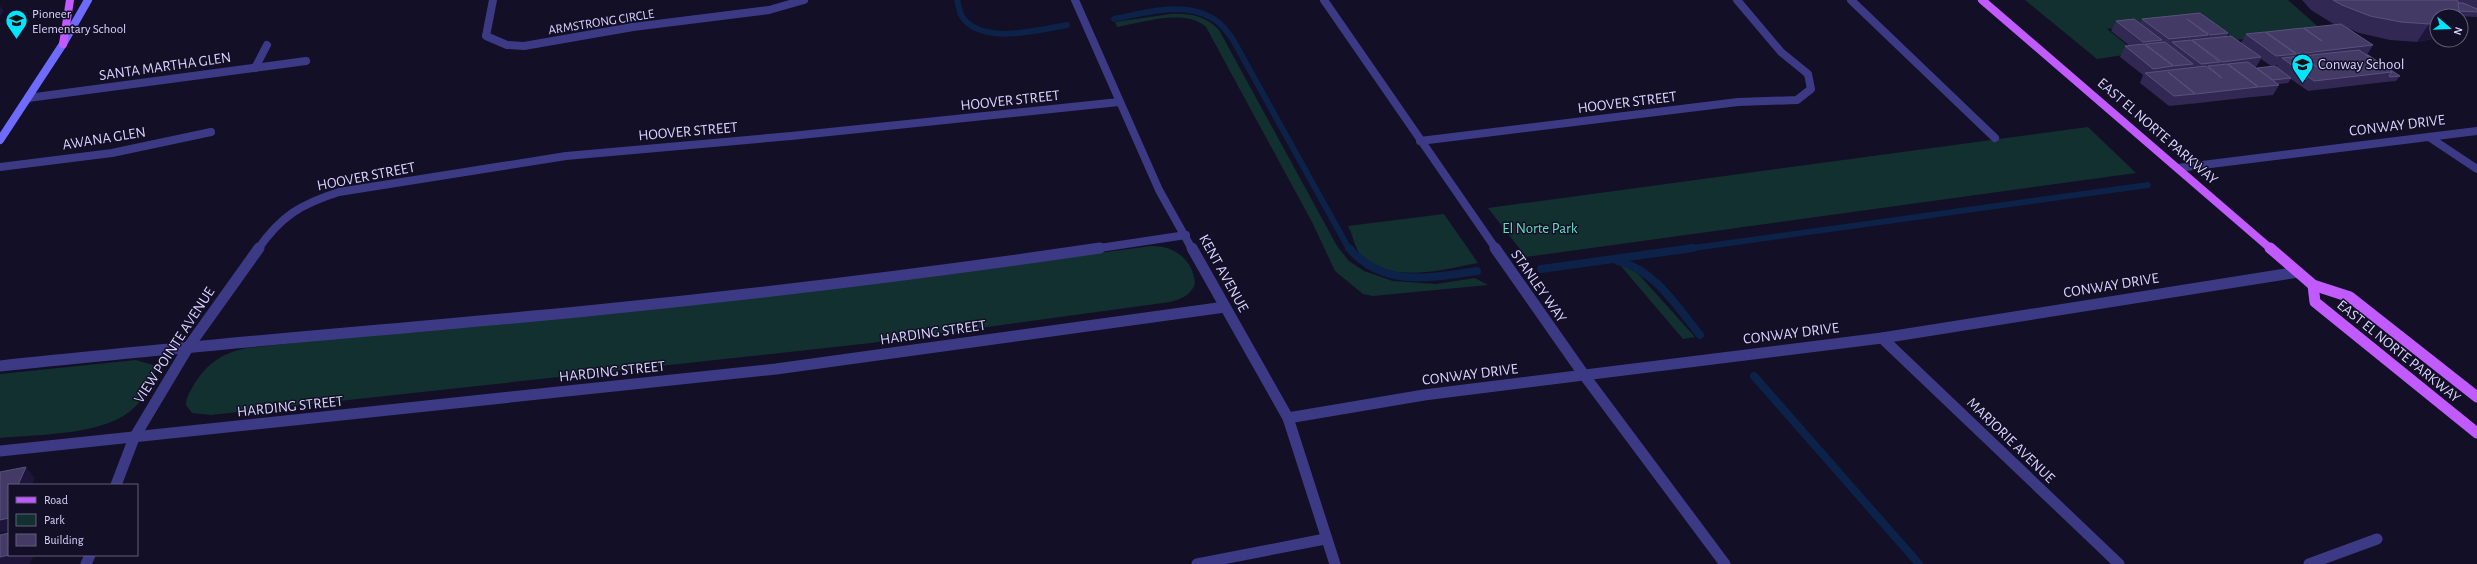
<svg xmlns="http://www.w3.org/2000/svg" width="2477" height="564" viewBox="0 0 2477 564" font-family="'Alegreya Sans',sans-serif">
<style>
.green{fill:#12302f}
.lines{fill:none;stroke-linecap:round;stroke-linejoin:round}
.stream-far1{stroke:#0c2248;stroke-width:6}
.stream{stroke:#0c2248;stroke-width:8}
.minor-far1{stroke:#3d3a85;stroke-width:8}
.minor{stroke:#3d3a85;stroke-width:11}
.secondary{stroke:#6f6bff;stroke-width:8}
.primary-far1{stroke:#c25bff;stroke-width:8}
.primary{stroke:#c25bff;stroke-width:11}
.wall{fill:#312854;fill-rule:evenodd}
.shaded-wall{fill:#1d163a}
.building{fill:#433a66;stroke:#5a527e}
.labels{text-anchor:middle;stroke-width:3;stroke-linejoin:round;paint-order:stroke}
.far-poi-label{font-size:13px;fill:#d9d4ff;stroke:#130f26;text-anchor:start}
.far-street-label{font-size:13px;fill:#d9d4ff;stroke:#130f26}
.poi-label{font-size:15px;fill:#d9d4ff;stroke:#130f26;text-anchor:start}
.street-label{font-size:15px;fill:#d9d4ff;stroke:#130f26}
.park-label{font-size:15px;fill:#5fe0c0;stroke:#130f26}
</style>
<rect width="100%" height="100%" fill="#130f26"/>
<g class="green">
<polygon points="2025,0 2288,0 2323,31 2235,40 2201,13 2192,14 2195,20 2107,29 2137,53 2097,59"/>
<path d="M 1170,14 C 1189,13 1205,15 1219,30 L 1337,246 L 1349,261 L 1364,271 L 1393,281 L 1436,284 L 1475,278 L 1488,285 L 1373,296 L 1363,294 L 1335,271 L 1312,222 L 1206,27 C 1184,8 1143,23 1117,27 L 1115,22 Z"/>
<polygon points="2088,127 2136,173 1526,257 1488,208"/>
<path d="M 1444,214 L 1478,263 C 1440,270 1392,285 1360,254 C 1356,250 1352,233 1348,226 Z"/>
<path d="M 1151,246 C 1173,245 1193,259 1195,283 C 1192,295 1181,299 1170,302 L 871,343 L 211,415 L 192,413 L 186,405 C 186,399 189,393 192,388 C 205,365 221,353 247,348 L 940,274 Z"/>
<polygon points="1620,265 1632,269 1641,277 1695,337 1683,339"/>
<path d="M 136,360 L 153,365 C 158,373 152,382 147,389 C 144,396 140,402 135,407 C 106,436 39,434 0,438 L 0,374 Z"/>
</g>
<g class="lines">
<g class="stream-far1">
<path d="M 957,0 C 959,6 959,13 963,18 C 983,45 1040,30 1067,25"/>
<path d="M 1114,19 C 1145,13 1183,1 1212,18 C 1221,22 1226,31 1232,38 L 1349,249"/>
<polyline points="1686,249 2148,185"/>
</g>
<g class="stream">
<path d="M 1349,248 C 1383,288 1430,278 1477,271"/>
<path d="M 1618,261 C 1655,270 1677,307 1700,335"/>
<polyline points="1541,269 1693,248"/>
<polyline points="1754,376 1919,564"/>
</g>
<g class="minor-far1">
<polyline points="493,0 486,36 507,45 524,46 633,27 769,10 804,0"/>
<polyline points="1075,0 1159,190 1192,249"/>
<polyline points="1324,0 1496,249"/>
<polyline points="1851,0 1995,138"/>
<polyline points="255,68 267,45"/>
<polyline points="28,98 306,61"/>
<polyline points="2429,137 2477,169"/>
<polyline points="1420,141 1738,102 1797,100 1811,89 1808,74 1781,52 1737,0"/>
<polyline points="0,167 112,153 211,132"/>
<polyline points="2178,168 2477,131"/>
<path d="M 258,249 C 281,216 301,204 339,192 L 566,156 L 791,136 L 1119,102"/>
<polyline points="1093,249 1186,235"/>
</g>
<g class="minor">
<polyline points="1192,248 1288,418 1335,564"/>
<polyline points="1495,248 1584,375 1725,564"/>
<polyline points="1882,338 2119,564"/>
<path d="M 0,366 C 195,345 391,330 587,311 C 758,294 930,273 1100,248"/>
<polyline points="1288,418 1424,395 1882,338 2298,272"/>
<polyline points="0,451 776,369 1225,307"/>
<polyline points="116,485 134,438 189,346 259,248"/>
<polyline points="86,564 90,555"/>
<polyline points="1197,564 1325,539"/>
<polyline points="2309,564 2377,539"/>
</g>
<polyline class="secondary" points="0,140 63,44 88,0"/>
<g class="primary-far1">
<polyline points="1982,0 2271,249"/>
<polyline points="63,44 70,0"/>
</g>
<g class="primary">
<polyline points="2270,248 2313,285 2350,297 2477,397"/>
<polyline points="2313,285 2315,302 2477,433"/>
</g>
</g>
<path class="wall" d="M 2302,0 L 2477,0 L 2477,17 L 2458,16 L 2437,16 L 2437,38 L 2417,42 L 2390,40 L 2359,33 L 2347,28 L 2373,45 L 2367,55 L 2400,76 L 2396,81 L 2386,82 L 2385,82 L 2308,91 L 2291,79 L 2288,83 L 2279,84 L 2279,85 L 2273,95 L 2253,97 L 2252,97 L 2190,104 L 2189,103 L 2189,104 L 2169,106 L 2140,83 L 2143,75 L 2120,57 L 2125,46 L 2130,46 L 2111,31 L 2116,21 L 2140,23 L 2142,19 L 2228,33 L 2227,36 L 2241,43 L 2246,34 L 2266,33 L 2266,32 L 2304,29 L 2304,28 L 2337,25 L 2332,23 L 2311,10 ZM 2261,59 L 2271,66 L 2278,65 L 2276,67 L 2257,68 L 2256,67 Z"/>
<g class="shaded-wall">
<polygon points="0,6 4,11 0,16"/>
<polygon points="2437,23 2437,38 2417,42 2429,24"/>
<polygon points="26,467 35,478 32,485 18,485"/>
<polygon points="9,518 9,531 0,533 0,520"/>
<polygon points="9,555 34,555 30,564 0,564 0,557"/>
</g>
<g class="building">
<polygon points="2333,0 2456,0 2458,1 2460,13 2456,16 2437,16 2437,23 2429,24 2401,22 2370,16 2342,5"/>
<polygon points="2458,3 2463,3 2477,9 2477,12 2459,11"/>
<polygon points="2200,13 2228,33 2210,35 2187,19 2208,35 2169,39 2142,19"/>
<polygon points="2134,19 2162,40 2143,42 2116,21"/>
<polygon points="2341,24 2373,45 2297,54 2266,32 2303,28 2322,41 2304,28"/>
<polygon points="2265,32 2296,54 2276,56 2246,34"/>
<polygon points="2231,36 2261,57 2222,62 2192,40"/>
<polygon points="2191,40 2220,62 2201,64 2172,42"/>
<polygon points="2165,42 2193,64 2174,66 2145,44"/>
<polygon points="2144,44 2173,66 2153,69 2125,46"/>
<polygon points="2359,50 2392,72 2314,81 2282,58 2301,56 2321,70 2302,56"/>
<polygon points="2366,55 2368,55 2400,76 2390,77 2389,76 2392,72"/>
<polygon points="2248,62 2279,85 2259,87 2228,64"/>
<polygon points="2227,64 2258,87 2196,94 2168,72 2195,94 2174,96 2145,73 2206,66 2222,78 2208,66"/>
<polygon points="2275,66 2291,78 2273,80 2257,68"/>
<polygon points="26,467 18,485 9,485 9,518 0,520 0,472"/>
<polygon points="9,533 9,555 0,557 0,535"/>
</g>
<defs>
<symbol id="school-pin" viewBox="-11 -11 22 30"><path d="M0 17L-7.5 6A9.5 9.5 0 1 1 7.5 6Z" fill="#00e5ff" stroke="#130f26"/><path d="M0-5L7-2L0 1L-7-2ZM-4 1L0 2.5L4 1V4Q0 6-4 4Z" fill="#111"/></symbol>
</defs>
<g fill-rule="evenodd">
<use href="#school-pin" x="4" y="8" width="25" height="34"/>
<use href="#school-pin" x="2290" y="52" width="25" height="34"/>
</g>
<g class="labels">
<g class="far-poi-label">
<text x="32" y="18">Pioneer<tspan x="32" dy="15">Elementary School</tspan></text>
</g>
<g class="far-street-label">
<text transform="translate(601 21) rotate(-9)" y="5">ARMSTRONG CIRCLE</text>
</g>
<g class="poi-label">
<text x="2318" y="69">Conway School</text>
</g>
<g class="street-label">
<text transform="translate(165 66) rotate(-8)" y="5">SANTA MARTHA GLEN</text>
<text transform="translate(1010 100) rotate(-6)" y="5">HOOVER STREET</text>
<text transform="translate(1627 102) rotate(-7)" y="5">HOOVER STREET</text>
<text transform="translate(2397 125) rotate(-7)" y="5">CONWAY DRIVE</text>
<text transform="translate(688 131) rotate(-5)" y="5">HOOVER STREET</text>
<text transform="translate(2158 131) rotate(41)" y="5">EAST EL NORTE PARKWAY</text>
<text transform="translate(104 138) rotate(-9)" y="5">AWANA GLEN</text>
<text transform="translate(366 176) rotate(-11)" y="5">HOOVER STREET</text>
<text transform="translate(1224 273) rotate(61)" y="5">KENT AVENUE</text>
<text transform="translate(2111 285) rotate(-9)" y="5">CONWAY DRIVE</text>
<text transform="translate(1539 286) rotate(55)" y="5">STANLEY WAY</text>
<text transform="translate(933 332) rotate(-8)" y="5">HARDING STREET</text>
<text transform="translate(1791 333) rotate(-7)" y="5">CONWAY DRIVE</text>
<text transform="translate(174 345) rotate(-57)" y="5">VIEW POINTE AVENUE</text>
<text transform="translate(2399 351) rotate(39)" y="5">EAST EL NORTE PARKWAY</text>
<text transform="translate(612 371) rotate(-6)" y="5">HARDING STREET</text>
<text transform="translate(1470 374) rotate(-7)" y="5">CONWAY DRIVE</text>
<text transform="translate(290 406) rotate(-6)" y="5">HARDING STREET</text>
<text transform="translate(2011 440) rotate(44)" y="5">MARJORIE AVENUE</text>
</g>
<g class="park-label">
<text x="1540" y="233">El Norte Park</text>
</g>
</g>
<rect x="8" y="484" width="130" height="72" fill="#130f26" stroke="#625e7d"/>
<rect x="16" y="497" width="20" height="6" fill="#c25bff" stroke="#625e7d"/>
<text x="44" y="504" font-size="12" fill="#d9d4ff">Road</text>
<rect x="16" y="514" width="20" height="12" fill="#12302f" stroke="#625e7d"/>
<text x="44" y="524" font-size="12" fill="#d9d4ff">Park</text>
<rect x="16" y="534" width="20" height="12" fill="#433a66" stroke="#625e7d"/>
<text x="44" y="544" font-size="12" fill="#d9d4ff">Building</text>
<g transform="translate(2449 28) rotate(109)"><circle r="19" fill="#130f26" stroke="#625e7d"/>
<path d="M0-3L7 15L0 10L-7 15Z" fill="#00e5ff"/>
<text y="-6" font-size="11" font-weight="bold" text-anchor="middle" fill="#d9d4ff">N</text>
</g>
</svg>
